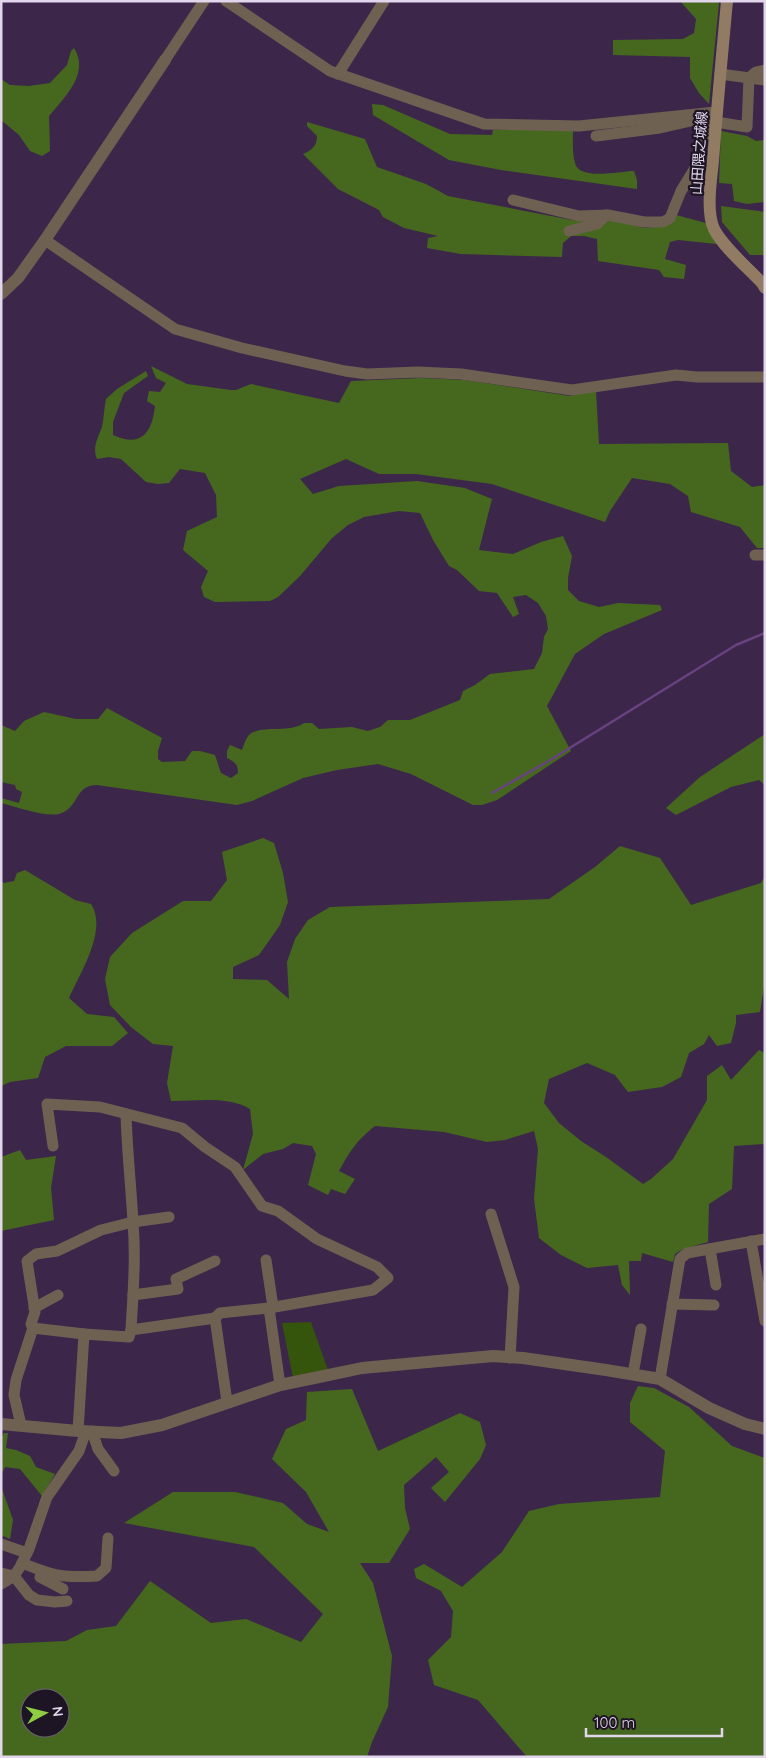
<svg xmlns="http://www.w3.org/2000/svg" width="766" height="1758" viewBox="0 0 766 1758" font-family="Quicksand,'Noto Sans JP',sans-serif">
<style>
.green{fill:#35540c}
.forest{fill:#46681e;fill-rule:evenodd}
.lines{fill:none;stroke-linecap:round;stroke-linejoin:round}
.stream{stroke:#684281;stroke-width:2.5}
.minor{stroke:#6f6152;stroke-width:11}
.tertiary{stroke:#6f6152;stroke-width:12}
.secondary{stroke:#917c63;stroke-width:12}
.labels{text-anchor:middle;stroke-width:4.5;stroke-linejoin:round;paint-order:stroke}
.street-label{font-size:14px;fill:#e2d6ec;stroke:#1e1524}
</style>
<rect width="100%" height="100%" fill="#3c274a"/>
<polygon class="green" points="311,1322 328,1370 293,1378 282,1323"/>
<g class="forest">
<polygon points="680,1 717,1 719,3 709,104 699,93 690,78 690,57 613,55 613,40 683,39 694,33 696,19"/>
<path d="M 74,48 C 90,73 65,97 49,116 L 50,151 L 42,156 L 30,151 L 19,135 L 1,120 L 1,79 L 10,85 L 29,86 L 50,83 L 67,65 L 71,51 Z"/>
<path d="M 372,104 L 383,105 L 450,134 L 492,135 L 493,130 L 573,130 C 573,140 572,153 575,163 C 579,181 620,171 634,171 L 637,180 L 637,189 L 501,170 L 449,160 L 373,115 Z"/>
<path d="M 307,122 L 365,139 L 377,167 L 426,184 L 448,196 L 577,221 L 609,219 L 644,228 L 665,226 L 676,215 L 706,223 L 717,244 L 678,240 L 670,242 L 665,259 L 686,265 L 684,279 L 664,277 L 659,270 L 598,261 L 597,239 L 584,236 L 571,236 L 563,243 L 562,257 L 461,254 L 427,248 L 428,238 L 438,236 L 404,228 L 383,217 L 379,210 L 338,189 L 303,154 C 312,150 317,146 317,136 L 307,126 Z"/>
<polygon points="721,131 747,136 756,141 765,140 765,202 747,204 734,201 732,184 719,183"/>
<polygon points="721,206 765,212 765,258 763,255 750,255 722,222"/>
<path d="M 151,366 L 187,384 L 231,390 L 236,390 L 251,384 L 339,403 L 351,381 L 421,378 L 465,380 L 570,396 L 596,391 L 599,444 L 728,443 L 731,471 L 752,487 L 765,485 L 765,548 L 757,548 L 740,527 L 691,512 L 688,496 L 670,484 L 632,478 L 610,511 L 605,522 L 492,484 L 416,474 L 379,474 L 346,459 L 300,479 L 313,494 L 339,486 L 417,481 L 465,488 L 492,499 L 479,550 L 513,554 L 541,542 L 563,536 L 572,556 L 568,578 L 568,590 L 579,601 L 599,607 L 618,603 L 660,605 L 662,610 L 604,634 L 575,654 L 547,706 L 571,751 L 497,800 L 482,805 L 473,805 L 411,774 L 378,764 L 337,770 L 303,778 L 252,801 L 237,805 L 97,785 C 74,785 79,809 59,814 C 44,817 17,807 1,803 L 1,798 L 19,803 L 22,792 L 16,789 L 15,785 L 1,782 L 1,725 L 15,731 L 24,721 L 44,712 L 76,719 L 98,719 L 107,708 L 162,738 L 158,751 L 158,759 L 162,762 L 185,761 L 192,751 L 200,751 L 215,755 L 221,773 L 231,778 L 238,773 C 238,764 235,762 227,758 L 227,751 L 230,745 L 242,750 C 244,745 246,738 249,735 C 261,724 287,734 304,723 L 312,723 L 319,729 L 352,727 L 368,731 L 380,727 L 388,720 L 410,720 L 460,700 L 463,691 L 475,685 L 490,674 L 534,669 L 542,653 L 544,637 L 548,629 L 546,616 L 538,603 L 526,595 L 513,597 L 519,614 L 513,617 L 497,593 L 479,591 L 457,570 L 449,566 L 433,540 L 420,513 L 399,511 L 364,517 L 348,525 L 332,538 L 300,576 L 278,597 L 270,601 L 215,602 L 204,597 L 201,587 L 208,571 L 183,550 L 187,531 L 217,517 L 216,495 L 205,473 L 180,469 L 169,483 L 158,484 L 146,482 L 121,459 L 109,457 L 97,459 C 92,447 98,438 102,427 C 104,418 104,408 106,399 L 117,389 L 146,371 L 148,376 L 124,393 L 113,422 L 113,435 C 141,448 152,433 155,406 L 147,401 L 149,391 L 160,392 L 166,383 L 156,378 Z"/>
<polygon points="765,734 765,785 759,780 731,787 676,815 666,808 700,777"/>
<path d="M 263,838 L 274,843 L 283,873 L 288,902 L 280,925 L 259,955 L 233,967 L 233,979 L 267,980 L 289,999 L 287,962 L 295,939 L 308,920 L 330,907 L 549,899 L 595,867 L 620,846 L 660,858 L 691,905 L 761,883 L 765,876 L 765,981 L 760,1012 L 736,1015 L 736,1023 L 731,1043 L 717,1046 L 709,1035 L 704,1044 L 689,1053 L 681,1077 L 662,1087 L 628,1092 L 615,1075 L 587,1063 L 549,1079 L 544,1103 L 559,1123 L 581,1141 L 606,1157 L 643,1184 L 651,1179 L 673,1159 L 707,1100 L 707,1076 L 722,1065 L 731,1080 L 759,1050 L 765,1053 L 765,1144 L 734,1146 L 732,1189 L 709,1204 L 708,1242 L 683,1249 L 675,1254 L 673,1262 L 642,1253 L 641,1261 L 629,1261 L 630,1295 L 622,1285 L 618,1265 L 587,1268 L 561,1255 L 539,1238 L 534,1199 L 538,1149 L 534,1131 L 505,1140 L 487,1142 L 444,1132 L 375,1126 C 357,1140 350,1151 339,1171 L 355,1179 L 345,1194 L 331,1189 L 328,1195 L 308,1185 L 316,1154 L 312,1146 L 293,1143 L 283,1149 L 263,1154 L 243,1170 L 253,1134 L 250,1109 C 230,1096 195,1101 171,1101 L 167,1083 L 173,1046 L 153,1044 L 131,1027 L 110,1005 L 105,979 L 110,957 L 132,933 L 183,901 L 211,901 L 227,880 L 222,852 Z"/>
<path d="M 25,870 L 75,900 L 91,904 C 108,930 80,973 69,998 L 87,1014 L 114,1017 L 128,1033 L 112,1046 L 66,1046 L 45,1057 L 38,1078 L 10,1082 L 1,1086 L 1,881 L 4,883 L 14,881 L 17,873 Z"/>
<polygon points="20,1150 26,1160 56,1156 51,1188 54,1220 1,1231 1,1157"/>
<polygon points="638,1386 654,1388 689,1407 732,1446 765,1458 765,1757 527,1757 478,1700 434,1685 428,1660 451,1637 453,1611 441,1591 416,1578 414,1569 424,1564 462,1587 502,1552 529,1511 559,1504 660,1497 665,1451 630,1422 630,1403"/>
<path d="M 352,1389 L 378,1451 L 460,1413 L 480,1422 L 486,1445 L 480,1459 L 445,1502 L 431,1488 L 449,1472 L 436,1457 L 404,1485 L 405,1508 L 410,1529 L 389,1563 L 360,1563 L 373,1583 L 392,1656 L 388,1707 L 372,1742 L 367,1757 L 1,1757 L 1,1644 L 66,1641 L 87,1630 L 116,1626 L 150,1581 L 211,1623 L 246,1619 L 301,1642 L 323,1614 L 254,1547 L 124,1523 L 173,1492 L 235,1492 L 283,1503 L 307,1524 L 329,1532 L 306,1492 L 272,1459 L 286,1429 L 306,1420 L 307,1392 ZM 30,1698 L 60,1698 L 60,1728 L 30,1728 Z"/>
<polygon points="4,1433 8,1433 6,1448 16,1450 30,1456 36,1467 55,1474 42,1496 20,1469 5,1467 1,1475 1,1438"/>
<polygon points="1,1486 13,1520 10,1539 1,1535"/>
</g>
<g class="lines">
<polyline class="stream" points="492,793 547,762 736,645 765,633"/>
<g class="minor">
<polyline points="226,1 330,71 484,124 579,126 716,112"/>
<polyline points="165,60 204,1"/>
<polyline points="338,74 384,1"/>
<polyline points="720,74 765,80"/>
<polyline points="596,136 660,128 695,120"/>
<polyline points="513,200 579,216 608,215 644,222 663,222 670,218 681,191 697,165 700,145 708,128 716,122 747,127 749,78 756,72 765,70"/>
<polyline points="569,231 597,224 606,215"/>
<polyline points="45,240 175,329 242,348 345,371 367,374 418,372 461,374 572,390 676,375 697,377 765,377"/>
<polyline points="755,555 765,555"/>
<path d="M 126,1114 C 127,1150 131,1186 133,1222 C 136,1258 133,1294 131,1330"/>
<polyline points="53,1146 47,1104 100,1107 182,1128 205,1147 235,1167 262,1206 278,1211 317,1239 377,1267 388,1278 373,1290 269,1308 220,1313 215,1318 227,1402"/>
<polyline points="491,1214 514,1287 510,1358"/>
<polyline points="751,1241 765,1321"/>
<polyline points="710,1249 716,1285"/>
<polyline points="266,1260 273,1307"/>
<polyline points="133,1295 178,1289 176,1279 215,1261"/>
<polyline points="672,1304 714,1305"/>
<polyline points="34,1308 58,1295"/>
<polyline points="269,1308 280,1385"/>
<polyline points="33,1328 84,1334"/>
<polyline points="633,1374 641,1329"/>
<polyline points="660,1379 680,1259 687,1253 765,1239"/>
<polyline points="21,1425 14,1395 16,1380 33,1328 31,1324 35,1312 27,1261 36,1254 57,1251 101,1230 133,1222 169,1217"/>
<polyline points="78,1431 84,1334 129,1337 131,1330 215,1318"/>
<polyline points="92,1431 98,1449 114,1471"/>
<polyline points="1,1544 27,1553"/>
<path d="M 22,1563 C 54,1576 63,1578 97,1576 L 106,1568 L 108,1538"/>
<polyline points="1,1573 14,1576 29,1595 37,1600 55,1602 67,1601"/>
<polyline points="40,1577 63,1589"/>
<polyline points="1,1584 14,1576 20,1567 29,1549 47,1497 79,1451 86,1431"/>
</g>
<g class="tertiary">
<polyline points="1,294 18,278 45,240 165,60"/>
<polyline points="1,1424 78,1431 121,1433 162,1425 280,1385 319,1377 362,1368 493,1356 523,1358 606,1370 660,1379 709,1408 745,1424 765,1429"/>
</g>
<path class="secondary" d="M 727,1 C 722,55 717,108 713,161 C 711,180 706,212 714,229 C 723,247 749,269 762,283 L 765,288"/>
</g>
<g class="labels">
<g class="street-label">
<text transform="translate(699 153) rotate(-86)" y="5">山田隈之城線</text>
</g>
</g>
<rect width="766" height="1758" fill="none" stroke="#e2d6ec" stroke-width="5"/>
<g transform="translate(45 1713) rotate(83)"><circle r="24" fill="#1e1524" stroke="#6c6274"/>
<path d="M0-4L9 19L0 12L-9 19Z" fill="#8ecd42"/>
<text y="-8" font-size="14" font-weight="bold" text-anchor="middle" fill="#e2d6ec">N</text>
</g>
<path d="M586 1728v8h136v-8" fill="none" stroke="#e2d6ec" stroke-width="2.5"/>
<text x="594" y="1728" font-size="15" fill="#e2d6ec" stroke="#1e1524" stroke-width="4" paint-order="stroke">100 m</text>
</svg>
